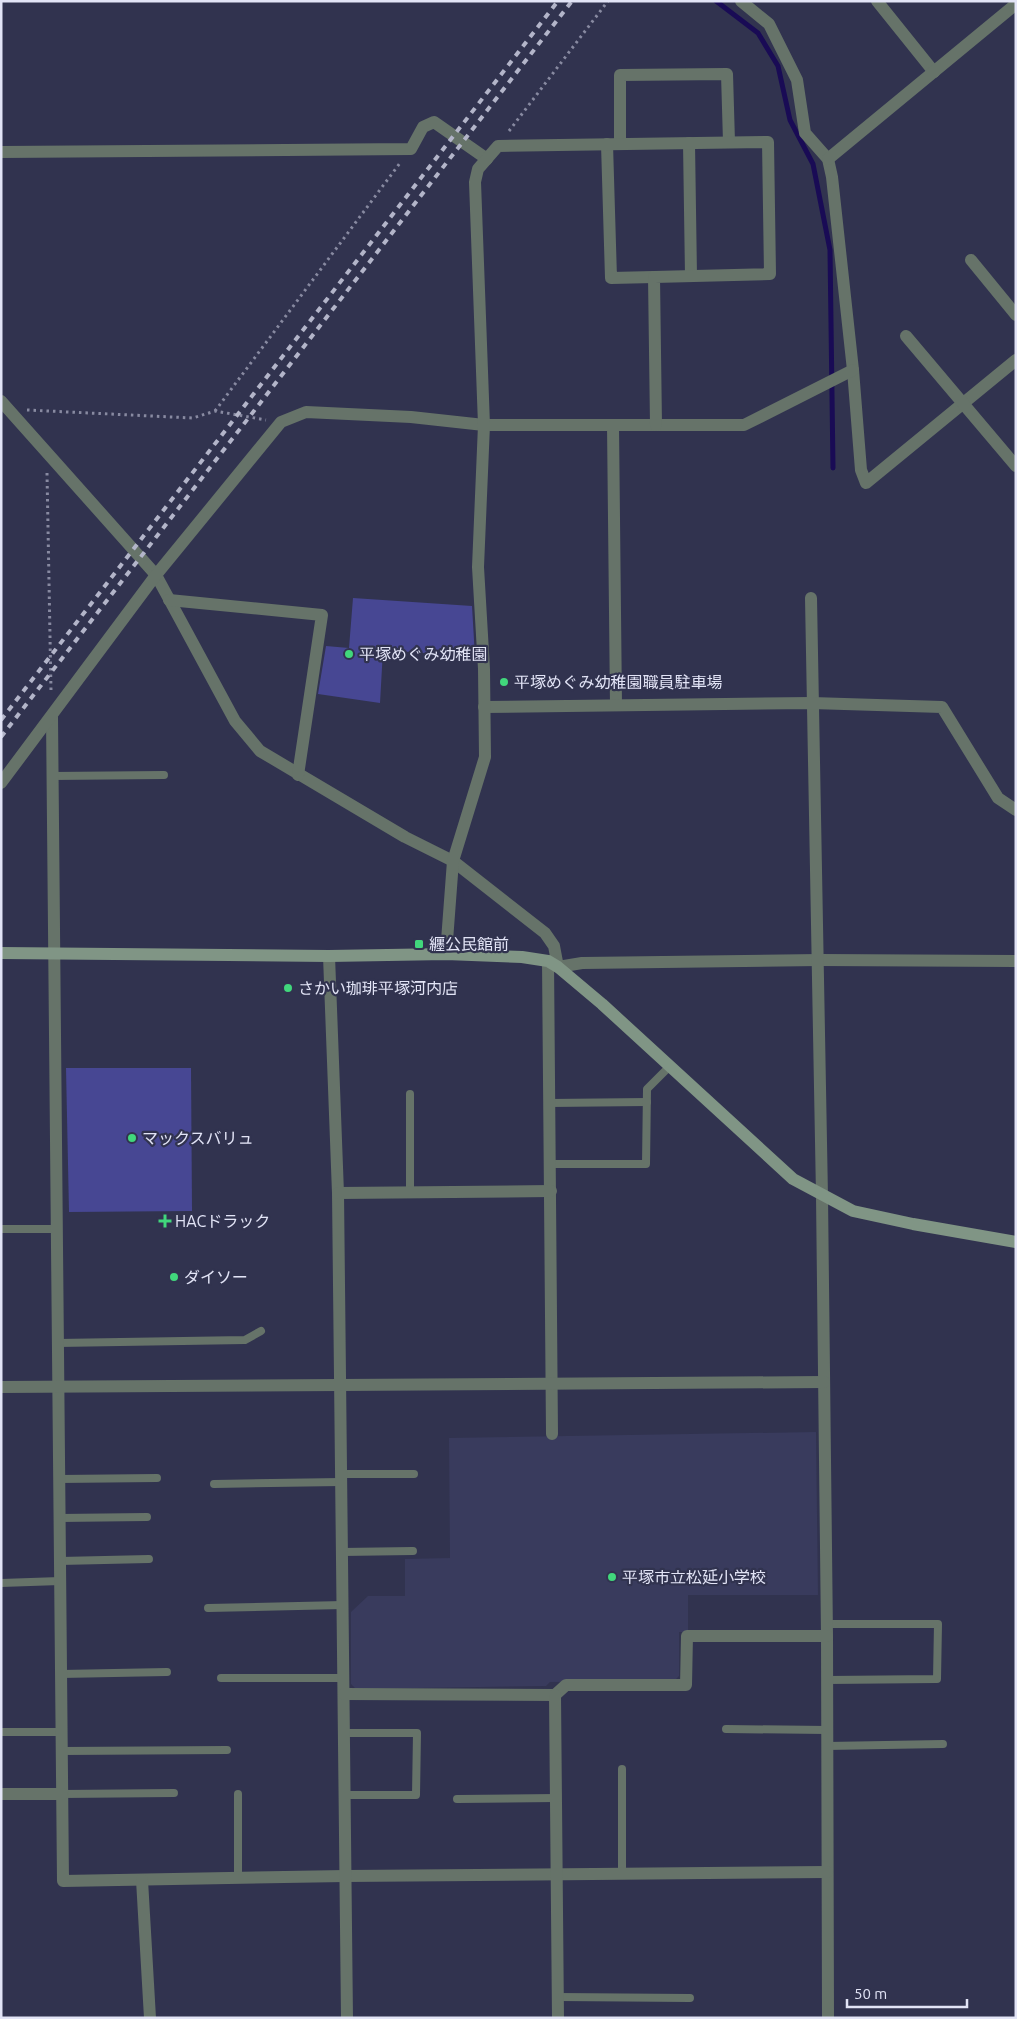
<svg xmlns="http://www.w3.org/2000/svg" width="1017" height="2019" viewBox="0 0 1017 2019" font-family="Ubuntu,'Noto Sans JP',sans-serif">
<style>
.built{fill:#393b5d}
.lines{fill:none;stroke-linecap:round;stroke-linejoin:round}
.stream{stroke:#190b55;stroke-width:5}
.building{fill:#474793}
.path{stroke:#888aa1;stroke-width:3;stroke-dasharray:2.5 4;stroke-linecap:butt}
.lane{stroke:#667369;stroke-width:8}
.street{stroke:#667369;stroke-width:12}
.secondary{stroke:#809585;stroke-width:12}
.rail{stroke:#b3b5c9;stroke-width:4;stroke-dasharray:6 6;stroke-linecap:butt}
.poi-dot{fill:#41d77c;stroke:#31334f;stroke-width:2}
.labels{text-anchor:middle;stroke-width:4.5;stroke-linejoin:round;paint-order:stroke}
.poi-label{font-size:16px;fill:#e2e4f6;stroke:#31334f;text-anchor:start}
</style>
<rect width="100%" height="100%" fill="#31334f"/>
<polygon class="built" points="816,1432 818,1595 688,1595 688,1632 679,1632 679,1676 674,1681 550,1682 546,1686 356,1689 351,1684 351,1612 368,1596 405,1596 405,1559 450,1558 449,1438"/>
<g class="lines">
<polyline class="stream" points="716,1 758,33 778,66 790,120 813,164 830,250 833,468"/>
</g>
<g class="building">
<polygon points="353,598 472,606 475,657 383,650 380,703 318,694 326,646 349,648"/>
<polygon points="66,1068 191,1068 192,1211 69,1212"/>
</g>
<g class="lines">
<g class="path">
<polyline points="509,131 608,1"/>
<polyline points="27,410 193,418 215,411 266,420"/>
<polyline points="215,411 400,163"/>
<polyline points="47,473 51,691"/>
</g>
<g class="lane">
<polyline points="52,776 164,775"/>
<polyline points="410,1094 410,1192"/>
<polyline points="550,1103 647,1102"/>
<polyline points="551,1164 646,1164 647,1089 670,1066"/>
<polyline points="1,1229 57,1229"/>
<polyline points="58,1343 245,1340 261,1331"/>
<polyline points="341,1474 414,1474"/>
<polyline points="59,1479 157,1478"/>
<polyline points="214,1484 341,1482"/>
<polyline points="60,1518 147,1517"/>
<polyline points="342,1552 413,1551"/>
<polyline points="60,1561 149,1559"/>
<polyline points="1,1583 60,1581"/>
<polyline points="208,1608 343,1605"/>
<polyline points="827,1624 938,1624 937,1679 827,1680"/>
<polyline points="61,1674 167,1672"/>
<polyline points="221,1678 344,1678"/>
<polyline points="726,1729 827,1730"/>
<polyline points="1,1732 62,1732"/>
<polyline points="345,1733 417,1733 416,1795 345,1795"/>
<polyline points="827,1746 943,1744"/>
<polyline points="62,1751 227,1750"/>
<polyline points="622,1769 622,1873"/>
<polyline points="62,1794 174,1793"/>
<polyline points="238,1794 238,1878"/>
<polyline points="457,1799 556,1798"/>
<polyline points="558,1997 690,1998"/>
</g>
<g class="street">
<polyline points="741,1 769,24 797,80 805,133 828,159 832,177 853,370 861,470 866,483 1016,360"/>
<polyline points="877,1 934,72"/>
<polyline points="689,143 691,276"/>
<polyline points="607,144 611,278 654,277"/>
<polyline points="620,144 620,75 727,74 729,142"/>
<polyline points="1,152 411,149 423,127 434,122 487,159"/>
<polyline points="828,159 1016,4"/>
<polyline points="971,260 1016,315"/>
<polyline points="906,336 1016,466"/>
<polyline points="1,401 156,575 235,721 260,751 405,837 453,861 545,933 554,946 558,967 582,963 819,960 1016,961"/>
<polyline points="613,425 616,705"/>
<polyline points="811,598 822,1196 827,1636 828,2018"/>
<polyline points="169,600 322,615 298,775"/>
<polyline points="484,707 812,703 942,707 998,798 1016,810"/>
<polyline points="52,717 63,1881 345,1876 827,1872"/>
<polyline points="1,783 156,575 281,422 306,412 411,417 484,425 744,425 853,370"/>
<polyline points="446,954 453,861 485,757 484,669 478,567 484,425 475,182 478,169 498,146 768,142 770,274 654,277 656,425"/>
<polyline points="329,956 338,1193 347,2018"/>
<polyline points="548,961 552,1434"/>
<polyline points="338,1193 551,1191"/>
<polyline points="1,1387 824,1382"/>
<polyline points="344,1694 555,1695 566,1685 686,1685 687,1636 827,1636"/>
<polyline points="555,1695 558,2018"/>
<polyline points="1,1794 62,1794"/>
<polyline points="142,1880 150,2018"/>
</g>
<polyline class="secondary" points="1,953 329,956 446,954 522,957 548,961 558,967 602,1004 793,1179 853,1211 913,1224 1016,1242"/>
<g class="rail">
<polyline points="1,720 558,1"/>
<polyline points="1,737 572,1"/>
</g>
</g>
<g class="poi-dot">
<circle cx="349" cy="654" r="5"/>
<circle cx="504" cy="682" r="5"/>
<rect x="414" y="939" width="10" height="10" rx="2.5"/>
<circle cx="288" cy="988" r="5"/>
<circle cx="132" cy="1138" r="5"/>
<path d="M162.5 1213.5h5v5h5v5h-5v5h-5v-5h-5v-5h5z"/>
<circle cx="174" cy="1277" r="5"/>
<circle cx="612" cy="1577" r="5"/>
</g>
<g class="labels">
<g class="poi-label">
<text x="359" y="660">平塚めぐみ幼稚園</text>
<text x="514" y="688">平塚めぐみ幼稚園職員駐車場</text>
<text x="429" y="950">纒公民館前</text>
<text x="298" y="994">さかい珈琲平塚河内店</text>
<text x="142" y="1144">マックスバリュ</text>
<text x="175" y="1227">HACドラック</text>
<text x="184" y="1283">ダイソー</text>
<text x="622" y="1583">平塚市立松延小学校</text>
</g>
</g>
<rect width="1017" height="2019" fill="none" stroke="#e2e4f6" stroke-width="5"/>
<path d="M847 1999v8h120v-8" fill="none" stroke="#e2e4f6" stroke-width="2.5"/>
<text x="854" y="1999" font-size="15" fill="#e2e4f6" stroke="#31334f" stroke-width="4" paint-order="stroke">50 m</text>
</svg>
